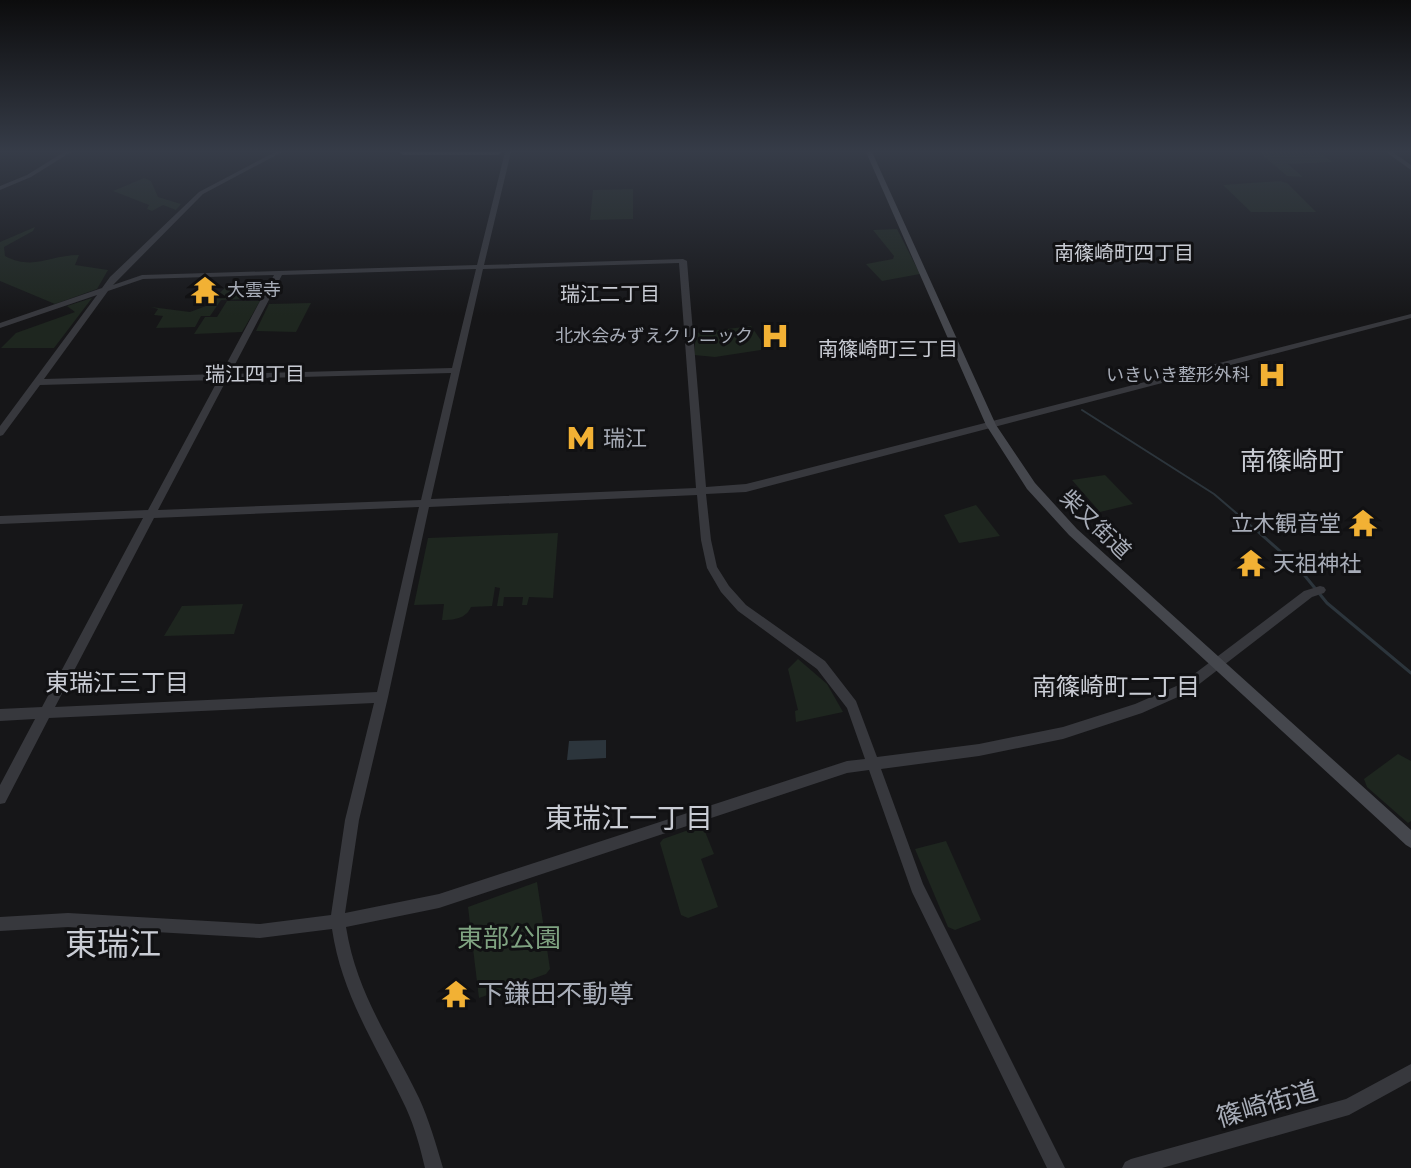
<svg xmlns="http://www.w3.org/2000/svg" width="1411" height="1168" viewBox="0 0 1411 1168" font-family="'Nunito Sans','Noto Sans JP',sans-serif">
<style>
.green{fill:#1e261f}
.water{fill:#2c353c}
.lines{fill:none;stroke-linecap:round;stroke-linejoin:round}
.stream-far1{stroke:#2c353c;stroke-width:2}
.stream{stroke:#2c353c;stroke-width:3}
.tertiary{fill:#37383d;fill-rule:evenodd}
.secondary{fill:#45474d;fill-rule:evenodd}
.motorway{fill:#63666e;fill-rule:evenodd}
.labels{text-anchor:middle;stroke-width:6;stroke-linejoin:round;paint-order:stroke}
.far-poi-label{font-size:18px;fill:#a8adb8;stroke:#111113;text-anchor:end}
.far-neighbourhood-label{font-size:20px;fill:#c9ccd4;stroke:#111113}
.poi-label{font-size:22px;fill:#a8adb8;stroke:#111113;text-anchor:start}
.street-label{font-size:22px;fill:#a8adb8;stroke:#111113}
.neighbourhood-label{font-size:24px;fill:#c9ccd4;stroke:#111113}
.quarter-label{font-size:26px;fill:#c9ccd4;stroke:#111113}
.near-park-label{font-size:26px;fill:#7fa381;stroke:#111113}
.near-poi-label{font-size:26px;fill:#a8adb8;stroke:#111113;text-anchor:start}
.near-street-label{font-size:26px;fill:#a8adb8;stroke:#111113}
.near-neighbourhood-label{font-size:28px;fill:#c9ccd4;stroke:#111113}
.near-quarter-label{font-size:32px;fill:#c9ccd4;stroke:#111113}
</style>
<rect width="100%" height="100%" fill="#161618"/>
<g class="green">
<polygon points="1259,152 1319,152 1332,162 1288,164 1303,177 1287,176"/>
<polygon points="144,178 151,181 158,197 181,204 176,210 163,205 152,211 147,209 149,205 113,191"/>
<polygon points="1280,181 1287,183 1316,212 1251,212 1223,185"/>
<polygon points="633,189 633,219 590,220 593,190"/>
<path d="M 35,227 L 33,231 L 4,247 L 5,256 C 34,271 49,255 79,255 L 75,265 L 108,270 L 97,289 L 55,304 L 0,281 L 0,242 Z"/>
<polygon points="897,229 920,274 882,281 866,264 893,259 894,256 873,230"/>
<polygon points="227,286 247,286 243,299 221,300 210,316 201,316 195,327 156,328 163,316 154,315 158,309 151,307 190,312 206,306"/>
<polygon points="92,298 54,348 1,348 16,333 75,312 67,306"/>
<polygon points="227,301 260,301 242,332 194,334 205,317 217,317"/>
<polygon points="311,303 296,332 256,331 269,304"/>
<polygon points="751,326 767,349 715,357 694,355 696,333"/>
<polygon points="1105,475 1133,504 1100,512 1072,480"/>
<polygon points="976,505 1000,536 959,543 944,515"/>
<path d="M 558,533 L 553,598 L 529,597 L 527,605 L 522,605 L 523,597 L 504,597 L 503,606 L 497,606 L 500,588 L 495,587 L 492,606 L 471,607 C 466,619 453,620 442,620 L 444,604 L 414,605 L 428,538 Z"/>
<polygon points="243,604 234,634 164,636 182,606"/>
<polygon points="798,659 827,684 843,712 796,722 795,711 798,710 788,669"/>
<polygon points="1398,754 1411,761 1411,821 1408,823 1367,787 1364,779"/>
<polygon points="697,827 704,829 714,854 701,859 718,907 688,918 681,915 660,843 663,839"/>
<polygon points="946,841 981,920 955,930 948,927 915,849"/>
<polygon points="537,882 550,969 546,974 479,998 468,907"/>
</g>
<polygon class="water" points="606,740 606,758 567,760 569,741"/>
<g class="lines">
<polyline class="stream-far1" points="1082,410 1214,494 1256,530"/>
<polyline class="stream" points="1254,528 1297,566 1327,603 1411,673"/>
<g class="tertiary">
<polygon points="64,152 71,152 31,177 0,190 0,186 27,175"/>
<path d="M 275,152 L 282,152 L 203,194 L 113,285 L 142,275 L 477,265 L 505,152 L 511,152 L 484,265 L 683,259 L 687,261 L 706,487 L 746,484 L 1411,314 L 1411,318 L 746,492 L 706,494 L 711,540 L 717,567 L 729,586 L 746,605 L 825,661 L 856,701 L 877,757 L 979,744 L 1063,727 L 1135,704 L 1181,684 L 1304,591 L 1320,586 L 1324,587 L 1326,590 L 1324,593 L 1312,597 L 1189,692 L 1142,713 L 1063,739 L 979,756 L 881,769 L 923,884 L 1065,1168 L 1047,1168 L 912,892 L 869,770 L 847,773 L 439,908 L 346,927 C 357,995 390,1038 419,1098 C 429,1120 436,1144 443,1168 L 425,1168 C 420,1147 415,1128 406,1108 C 378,1048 342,997 332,929 L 260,938 L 68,927 L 0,931 L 0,917 L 68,913 L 260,924 L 331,915 L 345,820 L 374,703 L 49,718 L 5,803 L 0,804 L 0,785 L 35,719 L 0,721 L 0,709 L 42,707 L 143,518 L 0,524 L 0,516 L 148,510 L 218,380 L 40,385 L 3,435 L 0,436 L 0,426 L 97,295 L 0,328 L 0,323 L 102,288 L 110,277 L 199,192 ZM 679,263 L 696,488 L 431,499 L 483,269 ZM 476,269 L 452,368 L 230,374 L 282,275 ZM 274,275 L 221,374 L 44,379 L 108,291 L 143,279 ZM 451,373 L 421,500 L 158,510 L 227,379 ZM 697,495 L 701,540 L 707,568 L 721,592 L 738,611 L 817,669 L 847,708 L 865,759 L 847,761 L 439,894 L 345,913 L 359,820 L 388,697 L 429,507 ZM 419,507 L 377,692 L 55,707 L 154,518 Z"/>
<polygon points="1386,152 1393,152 1411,165 1411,170"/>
<polygon points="1411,1064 1411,1081 1349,1115 1162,1168 1122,1168 1125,1162 1131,1159 1346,1099"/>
</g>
<polygon class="secondary" points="866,152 872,152 996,425 1035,483 1077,529 1411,830 1411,848 1406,845 1069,535 1027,489 986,425"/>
<polygon class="motorway" points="399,152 502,152 498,155 403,155"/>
</g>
<linearGradient id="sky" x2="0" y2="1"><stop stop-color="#0c0c0d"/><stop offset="0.48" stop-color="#363c48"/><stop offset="1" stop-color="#363c48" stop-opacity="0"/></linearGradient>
<rect width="1411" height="315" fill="url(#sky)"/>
<defs>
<symbol id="temple-bare" viewBox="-9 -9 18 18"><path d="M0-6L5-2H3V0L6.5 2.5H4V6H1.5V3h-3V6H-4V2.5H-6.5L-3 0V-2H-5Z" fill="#f2b134" stroke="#111113" stroke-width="2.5" paint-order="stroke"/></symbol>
<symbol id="hospital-bare" viewBox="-9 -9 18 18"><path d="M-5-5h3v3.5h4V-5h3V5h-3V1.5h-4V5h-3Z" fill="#f2b134" stroke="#111113" stroke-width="2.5" paint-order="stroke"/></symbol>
<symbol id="metro-bare" viewBox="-9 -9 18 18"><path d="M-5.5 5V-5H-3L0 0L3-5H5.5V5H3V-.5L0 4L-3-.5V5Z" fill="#f2b134" stroke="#111113" stroke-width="2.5" paint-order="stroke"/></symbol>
</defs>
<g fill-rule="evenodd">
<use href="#temple-bare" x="185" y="270" width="40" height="40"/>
<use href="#hospital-bare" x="755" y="316" width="40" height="40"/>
<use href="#hospital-bare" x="1252" y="355" width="40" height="40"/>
<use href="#metro-bare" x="561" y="418" width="40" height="40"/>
<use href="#temple-bare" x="1343" y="503" width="40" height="40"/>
<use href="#temple-bare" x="1231" y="543" width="40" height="40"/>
<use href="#temple-bare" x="436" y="974" width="40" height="40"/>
</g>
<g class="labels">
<g class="far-poi-label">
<text x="227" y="296" text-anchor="start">大雲寺</text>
<text x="753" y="342">北水会みずえクリニック</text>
<text x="1250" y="381">いきいき整形外科</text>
</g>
<g class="far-neighbourhood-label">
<text x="1124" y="260">南篠崎町四丁目</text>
<text x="610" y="301">瑞江二丁目</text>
<text x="888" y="356">南篠崎町三丁目</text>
<text x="255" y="381">瑞江四丁目</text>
</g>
<g class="poi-label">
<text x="603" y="446">瑞江</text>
<text x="1341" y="531" text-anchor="end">立木観音堂</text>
<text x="1273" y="571">天祖神社</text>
</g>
<g class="street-label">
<text transform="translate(1096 524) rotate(44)" y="8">柴又街道</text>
</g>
<g class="neighbourhood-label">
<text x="117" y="691">東瑞江三丁目</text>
<text x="1116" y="695">南篠崎町二丁目</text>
</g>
<g class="quarter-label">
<text x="1292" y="470">南篠崎町</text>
</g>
<g class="near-park-label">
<text x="509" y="947">東部公園</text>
</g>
<g class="near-poi-label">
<text x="478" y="1003">下鎌田不動尊</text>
</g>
<g class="near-street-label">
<text transform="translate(1267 1104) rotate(-16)" y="9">篠崎街道</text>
</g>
<g class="near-neighbourhood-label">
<text x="629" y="828">東瑞江一丁目</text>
</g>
<g class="near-quarter-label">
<text x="113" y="955">東瑞江</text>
</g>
</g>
</svg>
